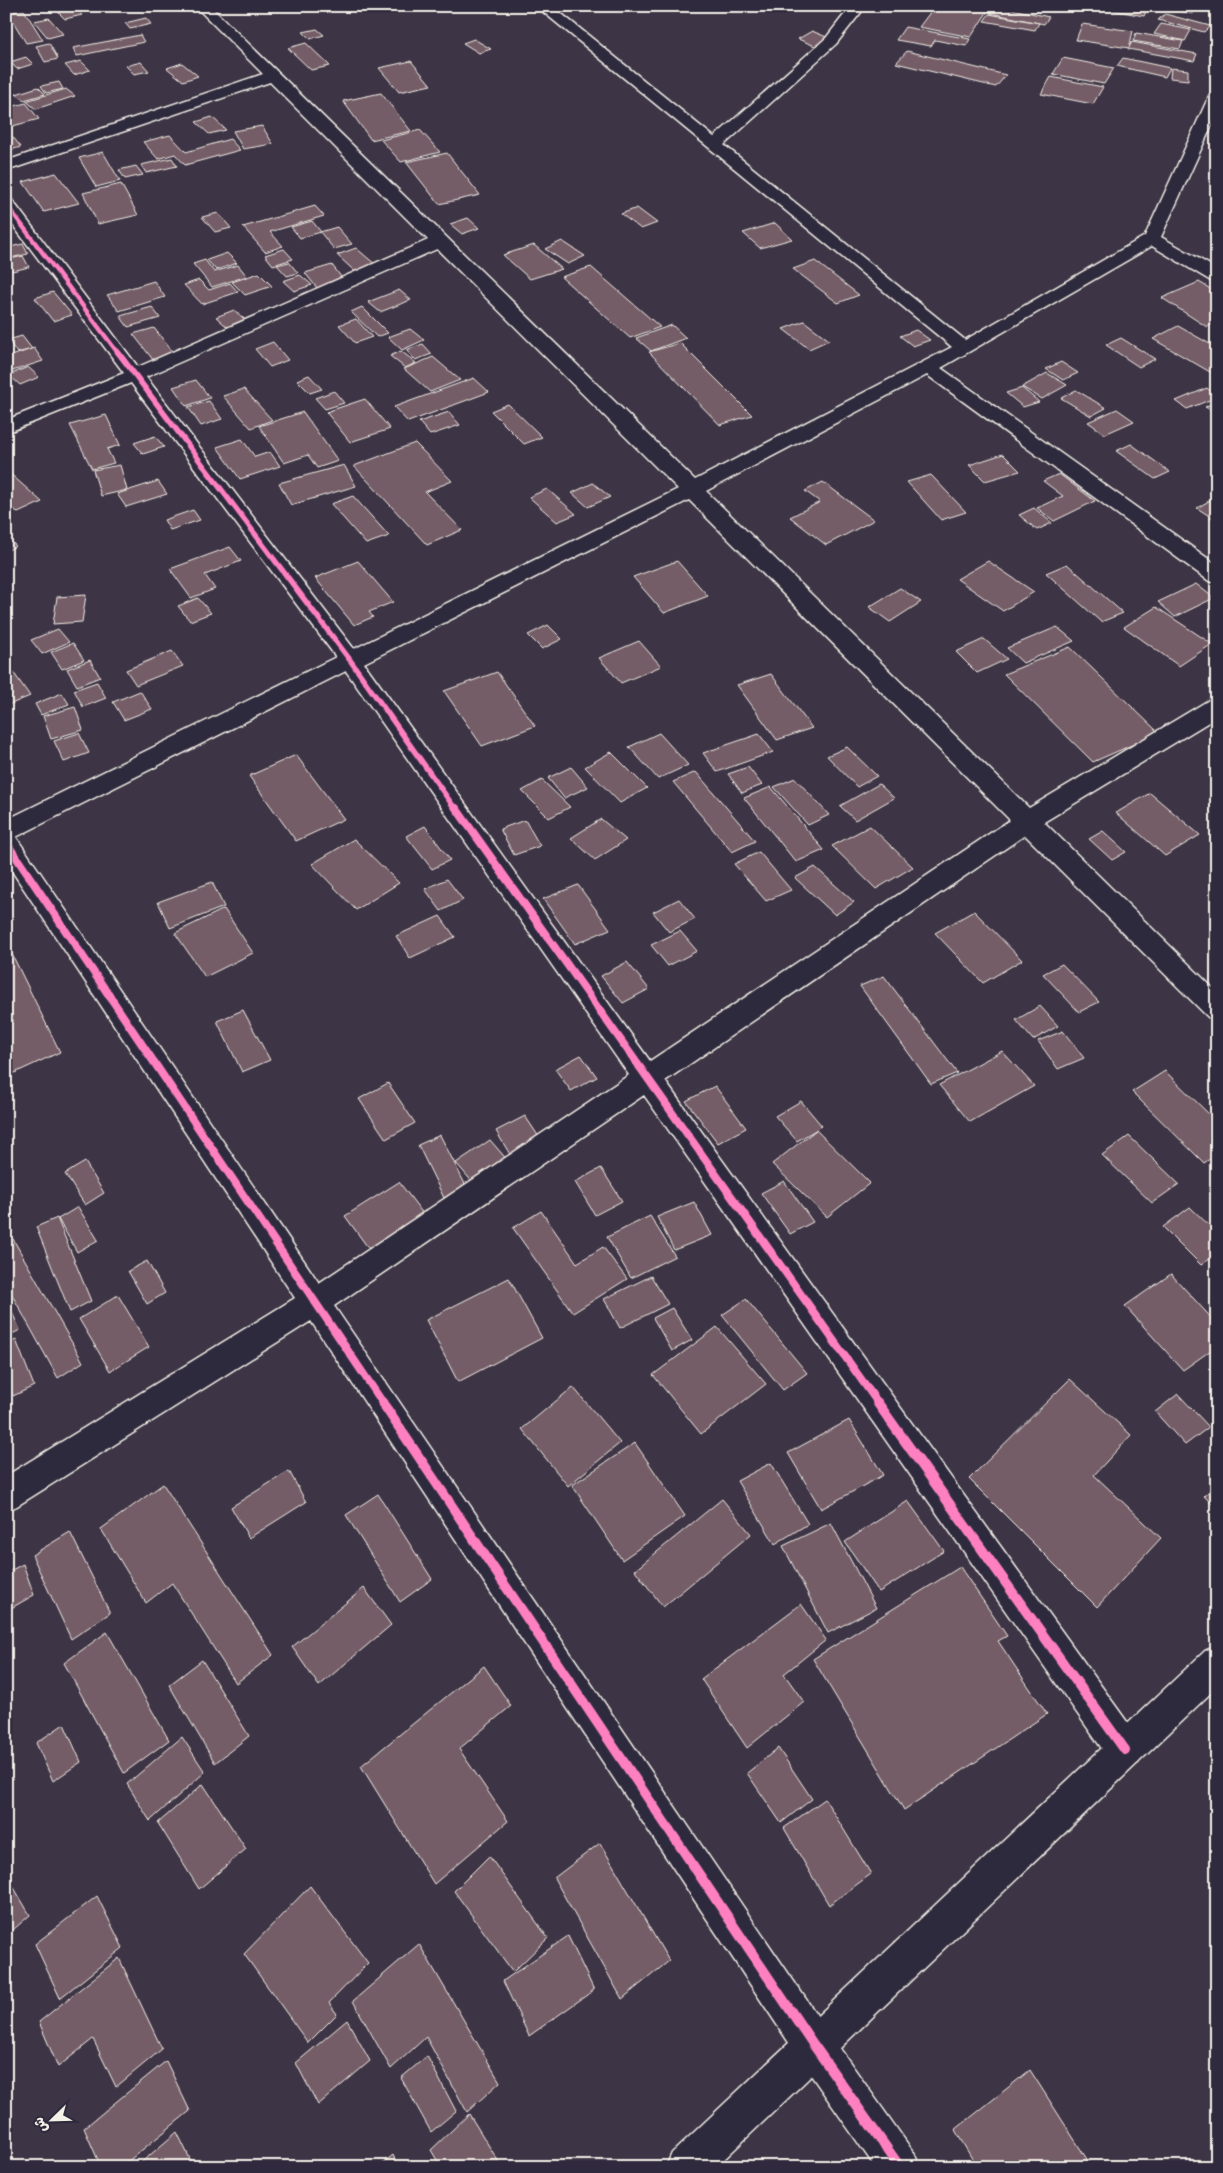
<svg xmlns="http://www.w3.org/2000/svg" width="1223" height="2173" viewBox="0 0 1223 2173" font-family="'Playpen Sans','Playpen Sans Arabic',sans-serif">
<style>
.building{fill:#755d67;stroke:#f4f1e8}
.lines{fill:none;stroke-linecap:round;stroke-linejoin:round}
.minor-casing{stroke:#f4f1e8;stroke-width:3}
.tertiary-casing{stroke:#f4f1e8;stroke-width:3}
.minor{fill:#2f2a3d;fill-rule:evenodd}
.tertiary{fill:#2f2a3d;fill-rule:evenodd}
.cycleway-far3-casing{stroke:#2f2a3d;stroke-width:6}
.cycleway-far2-casing{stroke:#2f2a3d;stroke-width:8}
.cycleway-far1-casing{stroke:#2f2a3d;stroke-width:11}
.cycleway-casing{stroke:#2f2a3d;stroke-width:13}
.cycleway-far3{stroke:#ff80c0;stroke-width:4.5}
.cycleway-far2{stroke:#ff80c0;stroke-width:5.5}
.cycleway-far1{stroke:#ff80c0;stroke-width:8}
.cycleway{stroke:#ff80c0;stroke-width:10}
</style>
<rect width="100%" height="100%" fill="#3d3445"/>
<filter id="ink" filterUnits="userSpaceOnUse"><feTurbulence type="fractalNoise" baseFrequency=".02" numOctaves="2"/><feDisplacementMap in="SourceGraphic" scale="10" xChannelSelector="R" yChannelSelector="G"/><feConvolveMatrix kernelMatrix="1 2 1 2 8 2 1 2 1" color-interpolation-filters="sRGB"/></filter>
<g filter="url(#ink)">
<g class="building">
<polygon points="832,6 861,6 846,13"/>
<polygon points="935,6 991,6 971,37 919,27"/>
<polygon points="995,6 998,6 1049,17 1044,24 990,13"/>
<polygon points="1101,6 1148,6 1144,16 1101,8"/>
<polygon points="1156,6 1191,6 1197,7 1193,14"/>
<polygon points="75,8 82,15 65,19 58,12"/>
<polygon points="24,10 43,40 26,43 8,13"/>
<polygon points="989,14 1039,23 1035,30 984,21"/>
<polygon points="1165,14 1210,26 1204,32 1158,20"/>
<polygon points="49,18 63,34 48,38 34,21"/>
<polygon points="146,18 151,24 130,29 125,23"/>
<polygon points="1082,24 1133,31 1129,48 1076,40"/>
<polygon points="1161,24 1191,30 1185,41 1154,34"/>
<polygon points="905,27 970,39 966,46 935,40 931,46 896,40"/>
<polygon points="317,29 324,35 310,39 303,32"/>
<polygon points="812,31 829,38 815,46 798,39"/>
<polygon points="1136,33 1183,41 1180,49 1133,41"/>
<polygon points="140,35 144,42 77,56 73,48"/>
<polygon points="474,39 491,49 479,53 463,43"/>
<polygon points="1132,42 1197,54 1194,61 1128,49"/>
<polygon points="49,43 58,59 45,62 36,46"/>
<polygon points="306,43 330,66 311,70 288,48"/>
<polygon points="907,51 1006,75 996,87 896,63"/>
<polygon points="26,57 33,64 17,69 10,62"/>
<polygon points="1063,58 1114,68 1104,84 1053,74"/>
<polygon points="1123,58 1170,68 1165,77 1117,66"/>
<polygon points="81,61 90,70 74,75 65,65"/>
<polygon points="411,61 431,85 399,92 379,68"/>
<polygon points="141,62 149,71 134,74 126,66"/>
<polygon points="182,63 198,76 183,81 167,68"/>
<polygon points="1171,68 1188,70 1188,80 1170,78"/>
<polygon points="1051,77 1103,87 1093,104 1041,94"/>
<polygon points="59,82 63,89 46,93 41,86"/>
<polygon points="38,87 45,94 24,100 16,94"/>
<polygon points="66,89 75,96 36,109 26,101"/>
<polygon points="381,93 411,131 371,140 343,101"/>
<polygon points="26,103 39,119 9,127 6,125 6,108"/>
<polygon points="212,117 226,130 209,134 196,122"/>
<polygon points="262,126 273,144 243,149 233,131"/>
<polygon points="6,130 7,130 21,147 6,151"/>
<polygon points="420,130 440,152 401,162 381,140"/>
<polygon points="170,135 186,152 230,139 240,150 185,165 175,154 158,159 143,142"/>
<polygon points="103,152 120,181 96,187 79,158"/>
<polygon points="447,153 480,195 439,204 406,162"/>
<polygon points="172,158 177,166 146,173 141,165"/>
<polygon points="136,166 143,175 125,179 119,170"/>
<polygon points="56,173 79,203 44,212 23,182"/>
<polygon points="121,184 138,215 98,224 83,193"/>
<polygon points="315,206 324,216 270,232 283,246 265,252 243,227"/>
<polygon points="637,208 657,223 641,229 621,214"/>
<polygon points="218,213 231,228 215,232 202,217"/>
<polygon points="468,218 479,228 462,234 450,224"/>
<polygon points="312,221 321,232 300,238 291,227"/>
<polygon points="775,223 792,239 760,248 743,233"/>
<polygon points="337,227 352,244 334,249 320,232"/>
<polygon points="562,241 585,256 568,264 545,249"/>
<polygon points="23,244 28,254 6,259 6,248"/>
<polygon points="534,245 562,269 530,279 503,255"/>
<polygon points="356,248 383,271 363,279 337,255"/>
<polygon points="284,249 293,259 273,265 265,255"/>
<polygon points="227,253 237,263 216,270 207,260"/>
<polygon points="23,256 29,267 8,272 6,260"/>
<polygon points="205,260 214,272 238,265 247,276 212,287 193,264"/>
<polygon points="815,261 859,295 838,303 793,269"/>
<polygon points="289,262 298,273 287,276 277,265"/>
<polygon points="332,265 348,286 321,293 305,273"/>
<polygon points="591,267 660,327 630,338 561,277"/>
<polygon points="259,273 272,286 245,295 232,282"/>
<polygon points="300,275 312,285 294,291 283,281"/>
<polygon points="199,280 209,290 230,283 238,292 202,304 184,285"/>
<polygon points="154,281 165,297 119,311 107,295"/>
<polygon points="1199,282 1217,293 1217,322 1207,327 1162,298"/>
<polygon points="399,290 411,300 380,312 368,302"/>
<polygon points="53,292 72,315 53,321 35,298"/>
<polygon points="152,307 160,318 128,327 120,316"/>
<polygon points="362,307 388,333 377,337 351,312"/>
<polygon points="234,310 250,324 232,331 216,317"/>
<polygon points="356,319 372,337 355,343 339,325"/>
<polygon points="804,321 829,340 809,349 783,329"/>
<polygon points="672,325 686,338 651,351 636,338"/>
<polygon points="1178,326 1217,348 1217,376 1153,339"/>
<polygon points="154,328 175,355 154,361 133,334"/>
<polygon points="410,329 424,340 402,350 388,337"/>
<polygon points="916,330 930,340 913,346 900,336"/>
<polygon points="22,336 32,349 17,353 8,340"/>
<polygon points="1121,338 1155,359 1139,367 1106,345"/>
<polygon points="273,342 288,360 270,367 255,349"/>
<polygon points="680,343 752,415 720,425 649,352"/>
<polygon points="423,344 432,354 415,360 406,350"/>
<polygon points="34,348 43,361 6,373 6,358"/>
<polygon points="401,351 416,363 405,368 390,356"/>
<polygon points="433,357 460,380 430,392 404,369"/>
<polygon points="1061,362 1078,373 1063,380 1046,369"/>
<polygon points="28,367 39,377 20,385 9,375"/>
<polygon points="1047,373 1067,385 1042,399 1022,387"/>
<polygon points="309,375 322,389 310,393 297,380"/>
<polygon points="474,378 489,392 408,422 394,407"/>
<polygon points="196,380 210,398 186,406 173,387"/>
<polygon points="1022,388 1039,402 1023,407 1006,393"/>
<polygon points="1207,388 1217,397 1187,409 1176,401"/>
<polygon points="244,389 272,420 251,428 223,396"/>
<polygon points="1076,390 1106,408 1091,416 1061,398"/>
<polygon points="334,391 344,403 325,409 315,398"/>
<polygon points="365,399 390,429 350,442 326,412"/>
<polygon points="1217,400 1217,413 1205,407"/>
<polygon points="209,401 222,419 201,426 188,407"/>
<polygon points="508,404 542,437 524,444 491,411"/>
<polygon points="1117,409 1134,421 1105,434 1088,422"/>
<polygon points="303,412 338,461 317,468 308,455 284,463 259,426"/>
<polygon points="449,412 460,425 430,435 419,422"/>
<polygon points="106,415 120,445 107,449 114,463 92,469 70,425"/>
<polygon points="155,436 164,447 143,454 134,443"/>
<polygon points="242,439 255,457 270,452 280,466 240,479 217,447"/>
<polygon points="415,443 452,481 425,492 462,530 427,545 354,466"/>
<polygon points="1131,444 1170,472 1155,479 1116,451"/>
<polygon points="1003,454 1020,471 985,481 969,465"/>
<polygon points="120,465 127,490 101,496 93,470"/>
<polygon points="344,465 356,486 291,505 279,483"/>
<polygon points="6,470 42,502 18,513 6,502"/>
<polygon points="1059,474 1095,501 1054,521 1037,508 1063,496 1043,481"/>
<polygon points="931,475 966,512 941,520 907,482"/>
<polygon points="158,481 167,494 126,507 117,494"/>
<polygon points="823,482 874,520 826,545 790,517 820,502 805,491"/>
<polygon points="593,483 610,497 588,507 572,493"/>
<polygon points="547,489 576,514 557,522 529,497"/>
<polygon points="353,496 389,536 366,544 331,504"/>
<polygon points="1217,496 1217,521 1197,508"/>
<polygon points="1034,508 1052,523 1037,530 1019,515"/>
<polygon points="193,510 200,520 170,530 164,520"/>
<polygon points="6,537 16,546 6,551"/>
<polygon points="230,547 241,561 205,575 215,589 191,598 170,569"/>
<polygon points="358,561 393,602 369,612 373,617 354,625 315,578"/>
<polygon points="677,561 708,596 664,613 633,577"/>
<polygon points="988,561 1034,592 1003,611 957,579"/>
<polygon points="1067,564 1123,613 1101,622 1046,573"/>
<polygon points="1196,584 1214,598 1175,617 1158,602"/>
<polygon points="900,588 921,602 890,622 869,607"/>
<polygon points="86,595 82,622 53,624 57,597"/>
<polygon points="198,598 211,613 190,621 178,606"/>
<polygon points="1156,607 1212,644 1179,666 1124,627"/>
<polygon points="548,625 562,639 542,649 528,635"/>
<polygon points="1057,627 1074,641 1023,663 1007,648"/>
<polygon points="58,629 69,642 42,654 31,640"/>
<polygon points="984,639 1007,659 977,673 956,652"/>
<polygon points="639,641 661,666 621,683 599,658"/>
<polygon points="73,643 84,660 62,669 51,652"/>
<polygon points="1070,647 1159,733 1093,762 1004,674"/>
<polygon points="172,651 183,666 136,685 126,670"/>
<polygon points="90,660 100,677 77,686 67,669"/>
<polygon points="6,662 30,696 6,706"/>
<polygon points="497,672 535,726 482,746 444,691"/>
<polygon points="771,674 812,728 777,740 737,685"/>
<polygon points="97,682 106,698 83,707 74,690"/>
<polygon points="140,691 152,709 124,720 113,702"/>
<polygon points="62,693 69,704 41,715 35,704"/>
<polygon points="75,707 83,730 51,739 43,716"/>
<polygon points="79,733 89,753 64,762 54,741"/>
<polygon points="659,733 688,765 658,779 629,747"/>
<polygon points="759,734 773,752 717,772 703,753"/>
<polygon points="847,747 877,776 857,787 827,756"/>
<polygon points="611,752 647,788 620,803 585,767"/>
<polygon points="296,755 344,819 296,841 249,776"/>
<polygon points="571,767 588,787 564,798 548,778"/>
<polygon points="748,767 762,785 742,793 728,774"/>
<polygon points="696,772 755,841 732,852 673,782"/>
<polygon points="795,778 829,815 808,825 774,787"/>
<polygon points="542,780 570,807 549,818 522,791"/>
<polygon points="879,784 894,798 855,820 840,806"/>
<polygon points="771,787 824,850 796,862 744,798"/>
<polygon points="1150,793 1200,835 1165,856 1116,813"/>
<polygon points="601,819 626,840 595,860 571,838"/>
<polygon points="525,820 540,846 514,855 500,829"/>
<polygon points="425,826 450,860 432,869 406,836"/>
<polygon points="870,826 913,867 876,889 832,846"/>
<polygon points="1103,831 1126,852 1112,860 1089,839"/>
<polygon points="354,839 399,883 356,910 312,864"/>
<polygon points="759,852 791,890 766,901 734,864"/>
<polygon points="815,867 854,902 835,915 795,878"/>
<polygon points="447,879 463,900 441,911 425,889"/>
<polygon points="212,882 224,907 170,928 158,902"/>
<polygon points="578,885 610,929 575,944 543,899"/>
<polygon points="679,899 695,919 669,932 653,912"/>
<polygon points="224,909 253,953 205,977 175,933"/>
<polygon points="974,911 1022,960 983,983 935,933"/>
<polygon points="440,916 455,937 410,958 396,936"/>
<polygon points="680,931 697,951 668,966 651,945"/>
<polygon points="6,942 60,1052 6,1077"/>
<polygon points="627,962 649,989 623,1003 601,976"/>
<polygon points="1062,964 1099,1002 1079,1012 1043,974"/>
<polygon points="884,976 957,1073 931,1084 860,986"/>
<polygon points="1040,1006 1058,1026 1033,1040 1016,1020"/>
<polygon points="243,1010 270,1060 242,1072 217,1021"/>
<polygon points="1063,1031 1084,1058 1058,1069 1038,1041"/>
<polygon points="1002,1051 1034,1086 970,1122 939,1085"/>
<polygon points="581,1055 597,1077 571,1091 555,1069"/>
<polygon points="1165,1071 1217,1122 1217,1154 1204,1163 1132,1092"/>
<polygon points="388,1083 415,1123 386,1139 359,1099"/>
<polygon points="715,1086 746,1128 718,1143 686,1101"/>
<polygon points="801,1101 822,1126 797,1141 775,1116"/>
<polygon points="525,1116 541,1140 511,1156 496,1131"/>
<polygon points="816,1130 870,1183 827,1217 772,1164"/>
<polygon points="440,1135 467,1188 444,1198 418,1145"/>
<polygon points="1129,1136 1179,1184 1152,1203 1102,1155"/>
<polygon points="490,1140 509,1162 475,1185 456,1163"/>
<polygon points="85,1162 104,1193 85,1205 65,1174"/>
<polygon points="601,1168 622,1201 595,1215 575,1182"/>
<polygon points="784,1181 813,1222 790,1234 761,1193"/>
<polygon points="399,1182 424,1215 369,1249 345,1216"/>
<polygon points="694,1202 712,1235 674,1250 657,1217"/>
<polygon points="78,1207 98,1240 77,1252 58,1219"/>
<polygon points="1190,1207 1217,1233 1217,1254 1201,1265 1163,1227"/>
<polygon points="541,1211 577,1263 603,1247 627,1279 573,1313 513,1228"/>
<polygon points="650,1216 675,1256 631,1278 607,1237"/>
<polygon points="57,1218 91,1301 70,1312 36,1227"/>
<polygon points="13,1239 83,1362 58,1378 6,1284 6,1243"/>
<polygon points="147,1261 165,1293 147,1304 128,1271"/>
<polygon points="1171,1274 1217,1324 1217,1346 1183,1370 1125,1306"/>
<polygon points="651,1276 668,1304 620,1328 604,1299"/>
<polygon points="509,1278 542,1338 458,1382 426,1320"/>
<polygon points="118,1295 149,1347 110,1371 79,1319"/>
<polygon points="6,1299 20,1330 6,1337"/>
<polygon points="746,1299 807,1373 783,1390 722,1315"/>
<polygon points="672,1308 692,1340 672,1351 653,1318"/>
<polygon points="717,1327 766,1384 701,1434 653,1375"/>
<polygon points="16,1340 34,1386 13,1396 6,1378 6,1345"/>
<polygon points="1070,1379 1131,1435 1094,1475 1161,1538 1097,1607 969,1479"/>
<polygon points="573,1387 620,1443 568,1486 522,1429"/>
<polygon points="1178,1394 1209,1427 1185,1445 1155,1412"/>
<polygon points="849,1420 883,1475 821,1509 788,1453"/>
<polygon points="635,1443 685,1516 622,1560 572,1485"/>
<polygon points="771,1463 808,1524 775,1544 737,1481"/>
<polygon points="289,1471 306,1502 249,1538 231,1507"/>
<polygon points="1217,1483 1217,1509 1204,1496"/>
<polygon points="163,1484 273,1655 236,1683 172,1583 146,1603 101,1529"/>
<polygon points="378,1494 432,1579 400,1602 346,1515"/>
<polygon points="722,1499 751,1534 663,1607 635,1570"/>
<polygon points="908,1501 944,1551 879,1592 845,1542"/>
<polygon points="831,1523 876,1608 828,1633 783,1546"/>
<polygon points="70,1532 110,1613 71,1639 32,1555"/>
<polygon points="23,1564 34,1595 6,1611 6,1573"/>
<polygon points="960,1567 1007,1636 998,1641 1047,1714 904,1810 813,1659"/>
<polygon points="364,1588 391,1625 319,1686 292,1647"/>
<polygon points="801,1604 826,1640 784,1674 804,1702 747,1748 701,1679"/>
<polygon points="107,1632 169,1740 124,1773 64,1663"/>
<polygon points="202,1660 249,1736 215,1763 169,1685"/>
<polygon points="484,1666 511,1706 459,1749 508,1821 434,1884 361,1766"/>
<polygon points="64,1724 81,1762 53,1781 36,1743"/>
<polygon points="182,1737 205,1772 150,1821 127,1784"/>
<polygon points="778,1748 812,1799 781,1823 747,1773"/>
<polygon points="203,1784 246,1849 199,1889 158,1823"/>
<polygon points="825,1799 871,1874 829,1905 784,1828"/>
<polygon points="600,1843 669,1961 622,1999 554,1878"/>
<polygon points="489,1856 548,1938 513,1972 454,1891"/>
<polygon points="10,1881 30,1915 6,1936 6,1885"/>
<polygon points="310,1886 368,1963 329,2003 337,2014 308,2043 244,1954"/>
<polygon points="97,1896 123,1948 60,1998 35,1944"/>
<polygon points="568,1936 594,1990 529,2036 503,1981"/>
<polygon points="419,1944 500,2082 467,2112 426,2037 391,2069 353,2001"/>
<polygon points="119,1958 162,2049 116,2087 93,2039 58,2067 39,2022"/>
<polygon points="347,2020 370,2061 318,2105 296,2063"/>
<polygon points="427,2056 456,2111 431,2132 401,2078"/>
<polygon points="166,2061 190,2111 121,2167 101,2167 84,2128"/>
<polygon points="1030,2070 1092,2167 1031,2167 1027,2159 1018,2167 977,2167 955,2130"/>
<polygon points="469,2114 502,2167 441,2167 431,2150"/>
<polygon points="177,2132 194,2167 136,2167"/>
<polygon points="393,2155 398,2167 378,2167"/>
</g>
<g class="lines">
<defs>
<path id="minor" d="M 195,6 L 210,6 L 695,480 L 952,347 L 536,6 L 552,6 L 714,137 L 826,38 L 851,6 L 866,6 L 836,44 L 724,145 L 965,340 L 1145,236 L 1209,96 L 1212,93 L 1217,91 L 1217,114 L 1161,237 L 1217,269 L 1217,282 L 1211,281 L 1152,246 L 941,368 L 1217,565 L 1217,583 L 1209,581 L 927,375 L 706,491 L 1029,808 L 1209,700 L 1217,698 L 1217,717 L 1044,822 L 1217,992 L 1217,1020 L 1208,1017 L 1025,835 L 665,1081 L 1138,1737 L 1143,1750 L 1138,1763 L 1125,1768 L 1112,1763 L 644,1095 L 334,1306 L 827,2030 L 914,2153 L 920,2167 L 875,2167 L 799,2058 L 311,1321 L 17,1506 L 6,1511 L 6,1476 L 295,1298 L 6,862 L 6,820 L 336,657 L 131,383 L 6,433 L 6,420 L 124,373 L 6,216 L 6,199 L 12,200 L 138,367 L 428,240 L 270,82 L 6,171 L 6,161 L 263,74 ZM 437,249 L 678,489 L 354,649 L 146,377 ZM 689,500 L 1010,820 L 650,1061 L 364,663 ZM 346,671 L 629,1075 L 319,1283 L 16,837 Z"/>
<polygon id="tertiary" points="1217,1646 1217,1687 716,2167 666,2167 672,2153 1205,1651"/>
</defs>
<use href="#minor" class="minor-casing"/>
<use href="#tertiary" class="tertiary-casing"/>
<use href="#minor" class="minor"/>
<use href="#tertiary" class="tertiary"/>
<defs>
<polyline id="cycleway-far3" points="6,204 118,353"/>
<polyline id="cycleway-far2" points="117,351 350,660 456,810"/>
<g id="cycleway-far1">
<polyline points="456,808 878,1403"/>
<polyline points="6,842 383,1403"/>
</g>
<g id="cycleway">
<polyline points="382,1402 813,2044 900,2167"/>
<polyline points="877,1402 1125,1750"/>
</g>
</defs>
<use href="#cycleway-far3" class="cycleway-far3-casing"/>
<use href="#cycleway-far2" class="cycleway-far2-casing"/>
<use href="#cycleway-far1" class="cycleway-far1-casing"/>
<use href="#cycleway" class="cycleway-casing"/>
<use href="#cycleway-far3" class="cycleway-far3"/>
<use href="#cycleway-far2" class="cycleway-far2"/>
<use href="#cycleway-far1" class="cycleway-far1"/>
<use href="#cycleway" class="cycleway"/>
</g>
</g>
<rect width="1223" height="2173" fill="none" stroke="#2f2a3d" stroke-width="25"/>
<rect x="12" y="12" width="1198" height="2148" fill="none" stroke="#f4f1e8" stroke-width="2" filter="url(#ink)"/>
<g transform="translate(52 2120) rotate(247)" stroke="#2f2a3d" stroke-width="4" paint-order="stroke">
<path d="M0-4L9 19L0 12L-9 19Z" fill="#f4f1e8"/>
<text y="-8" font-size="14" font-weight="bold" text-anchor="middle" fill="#f4f1e8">ش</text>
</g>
</svg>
